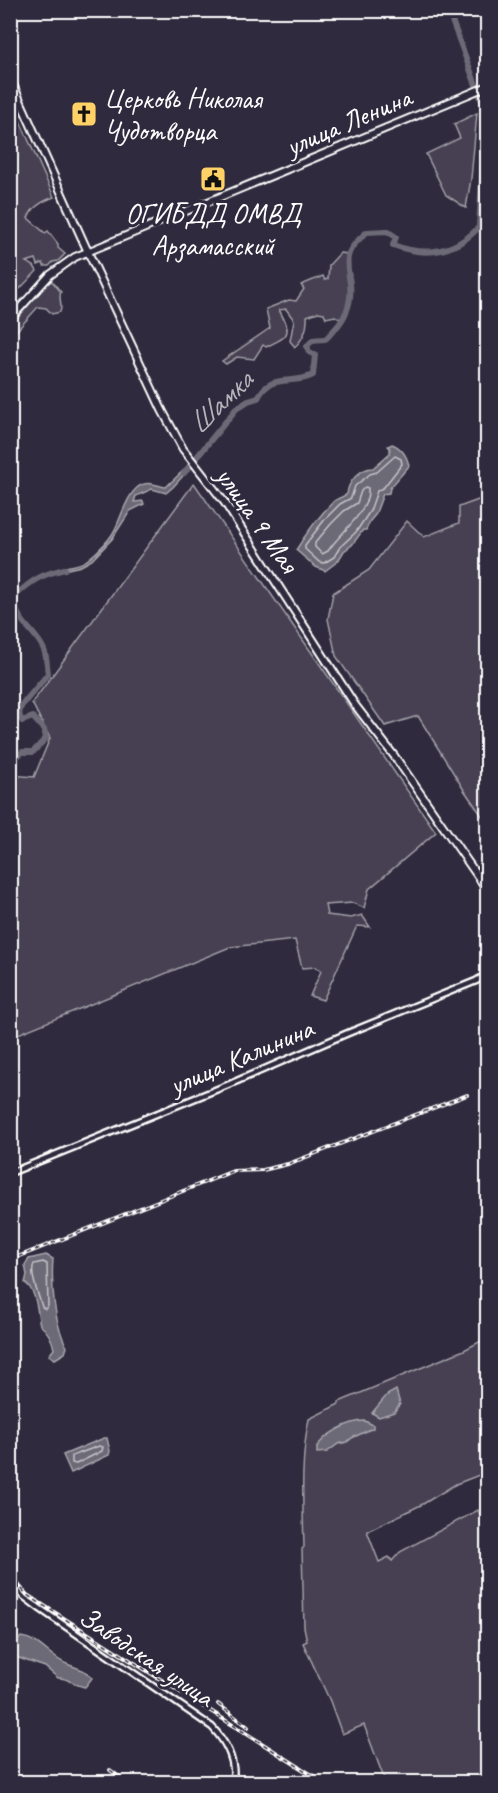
<svg xmlns="http://www.w3.org/2000/svg" width="498" height="1793" viewBox="0 0 498 1793" font-family="Caveat,sans-serif">
<style>
.green{fill:#464152;stroke:#a2a0a8;stroke-width:1.5}
.water{fill:#6d6a77;stroke:#a7a6ad;stroke-width:1.5}
.lines{fill:none;stroke-linecap:round;stroke-linejoin:round}
.shore{stroke:#c5c3c9;stroke-width:1.5}
.river{stroke:#6d6a77;stroke-width:6}
.minor-casing{stroke:#fff;stroke-width:9}
.major-casing{stroke:#fff;stroke-width:10}
.minor{stroke:#2f2a3d;stroke-width:4.5}
.major{stroke:#2f2a3d;stroke-width:6}
.rail-casing{stroke:#fff;stroke-width:4}
.rail{stroke:#2f2a3d;stroke-width:1.5;stroke-dasharray:4.5;stroke-linecap:butt}
.labels{text-anchor:middle;stroke-width:6;stroke-linejoin:round;paint-order:stroke}
.poi-label{font-size:28px;fill:#fff;stroke:#2f2a3d;text-anchor:start}
.street-label{font-size:28px;fill:#fff;stroke:#2f2a3d}
.water-label{font-size:30px;font-style:italic;fill:#b6b4bb;stroke:#2f2a3d}
</style>
<rect width="100%" height="100%" fill="#2f2a3d"/>
<filter id="ink" filterUnits="userSpaceOnUse"><feTurbulence type="fractalNoise" baseFrequency=".0167" numOctaves="2"/><feDisplacementMap in="SourceGraphic" scale="12" xChannelSelector="R" yChannelSelector="G"/><feConvolveMatrix kernelMatrix="1 2 1 2 8 2 1 2 1" color-interpolation-filters="sRGB"/></filter>
<g filter="url(#ink)">
<g class="green">
<path d="M 11,101 L 54,197 C 43,201 32,207 28,218 L 45,233 L 48,231 L 58,244 L 58,248 L 65,254 L 58,261 L 53,262 L 49,266 L 44,266 L 43,263 L 38,265 L 36,259 L 26,262 L 34,266 L 37,271 L 11,298 Z"/>
<polygon points="477,113 471,179 466,208 446,195 426,154 460,138 454,124"/>
<path d="M 340,253 L 348,254 C 347,281 355,294 343,321 L 335,316 L 326,318 L 324,313 L 318,312 L 307,316 C 308,329 304,338 295,347 L 290,341 L 294,320 L 286,309 L 279,310 C 293,334 289,336 266,347 L 263,345 L 254,359 L 237,357 L 226,364 L 222,361 L 270,328 L 266,309 L 289,300 L 296,301 L 304,289 L 301,285 L 323,276 L 325,280 L 328,279 L 329,265 Z"/>
<path d="M 52,281 L 61,292 C 58,298 63,305 60,312 L 52,314 L 46,308 L 38,307 L 11,337 L 11,326 L 46,284 Z"/>
<polygon points="194,483 436,832 369,889 364,908 353,903 325,905 327,915 351,918 362,915 370,927 357,926 323,1000 310,996 321,971 316,967 302,968 295,940 230,947 11,1037 11,775 34,777 50,738 32,703"/>
<polygon points="481,499 488,516 487,823 464,790 418,716 385,726 336,656 328,619 333,593 369,570 407,521 424,537 459,523 459,507"/>
<path d="M 487,1338 L 487,1472 L 456,1484 L 423,1504 L 367,1531 L 379,1562 L 389,1557 L 392,1561 L 400,1552 L 478,1510 L 488,1532 L 487,1782 L 433,1782 L 428,1779 L 420,1782 L 385,1781 L 364,1725 L 342,1734 L 330,1701 L 303,1643 L 307,1641 L 304,1627 L 302,1549 L 304,1547 C 303,1504 300,1461 309,1419 L 339,1404 L 339,1402 L 464,1350 Z"/>
</g>
<g class="water">
<path d="M 392,444 C 402,448 407,456 409,466 L 390,488 L 389,493 L 383,494 L 375,515 L 370,521 L 366,530 L 363,530 L 352,545 L 344,551 L 338,561 L 325,571 L 316,567 L 296,550 C 307,532 319,516 334,501 C 338,498 343,497 347,494 C 348,482 360,468 373,468 L 390,453 L 390,448 L 388,446 Z"/>
<path d="M 188,466 L 190,468 L 173,487 L 166,493 L 152,489 L 136,496 L 134,502 L 143,501 L 144,504 L 130,511 L 112,539 L 92,560 L 81,566 L 59,571 L 61,568 C 69,566 81,565 87,560 C 98,552 112,538 117,525 C 122,514 130,487 144,484 C 152,482 158,486 166,487 Z"/>
<path d="M 46,1255 L 53,1259 C 51,1284 54,1324 67,1347 L 65,1353 L 55,1359 L 49,1355 L 54,1349 C 52,1338 48,1331 40,1325 C 37,1312 37,1291 25,1283 L 27,1275 L 25,1265 L 29,1259 Z"/>
<polygon points="396,1390 400,1404 394,1412 379,1417 372,1413 387,1395"/>
<path d="M 365,1421 L 373,1425 L 373,1428 L 352,1438 L 347,1442 L 338,1444 L 327,1452 L 317,1453 L 317,1447 C 325,1434 349,1421 365,1421 Z"/>
<polygon points="104,1438 107,1438 110,1451 109,1455 71,1473 63,1455"/>
<path d="M 21,1637 C 40,1639 50,1658 67,1664 C 76,1668 86,1669 92,1678 L 85,1687 C 75,1686 68,1677 58,1678 L 45,1667 L 13,1656 L 11,1653 L 11,1647 Z"/>
</g>
<g class="lines">
<g class="shore">
<polygon points="395,456 401,459 402,464 384,487 377,491 370,511 356,532 340,547 334,557 324,563 319,562 305,549 305,545 326,518 340,504 351,498 355,486 370,474 377,472"/>
<path d="M 365,487 L 368,488 C 370,512 340,532 328,551 L 322,554 L 315,547 L 315,543 L 331,524 L 344,511 L 357,503 L 361,491 Z"/>
<path d="M 43,1262 L 47,1264 L 48,1306 L 45,1309 L 42,1307 C 39,1296 29,1273 34,1264 Z"/>
<polygon points="99,1446 103,1447 102,1451 76,1464 72,1463 72,1456"/>
</g>
<g class="river">
<path d="M 184,473 L 236,409 L 248,401 L 258,398 C 270,372 292,386 313,375 L 315,355 L 309,352 L 307,346 L 313,340 C 331,338 322,342 335,329 C 349,314 353,297 349,277 C 348,270 346,260 349,253 C 352,245 360,238 367,232 L 387,231 L 396,237 L 393,245 C 425,257 455,253 479,227 L 486,112 L 448,10"/>
<path d="M 10,758 L 16,758 L 22,752 L 33,752 L 46,738 L 44,730 L 33,717 L 22,721 C 18,716 19,710 22,705 L 48,674 C 47,667 47,657 44,650 C 36,630 12,620 15,596 C 32,580 42,574 65,569"/>
</g>
<defs>
<g id="minor">
<polyline points="10,1173 230,1084 348,1033 476,981 488,974"/>
<path d="M 10,1582 L 22,1595 L 39,1608 L 212,1727 C 226,1742 236,1761 233,1782"/>
</g>
<g id="major">
<polyline points="10,78 88,252 162,410 183,449 225,503 355,705 395,757 488,891"/>
<polyline points="10,319 50,275 75,257 488,86"/>
</g>
</defs>
<use href="#minor" class="minor-casing"/>
<use href="#major" class="major-casing"/>
<use href="#minor" class="minor"/>
<use href="#major" class="major"/>
<defs>
<g id="rail">
<polyline points="10,1260 233,1171 263,1170 288,1164 467,1095"/>
<polyline points="10,1575 27,1595 323,1782"/>
<polyline points="218,1704 248,1727"/>
<polyline points="110,1770 126,1782"/>
</g>
</defs>
<use href="#rail" class="rail-casing"/>
<use href="#rail" class="rail"/>
</g>
</g>
<defs>
<symbol id="church-square" viewBox="-11 -11 22 22"><rect x="-9" y="-9" width="18" height="18" rx="4" fill="#ffd166" stroke="#2f2a3d"/><path d="M-1.2-6h2.4v3.5h3.3v2.4h-3.3V6h-2.4V-.1h-3.3v-2.4h3.3Z" fill="#111"/></symbol>
<symbol id="civic-square" viewBox="-11 -11 22 22"><rect x="-9" y="-9" width="18" height="18" rx="4" fill="#ffd166" stroke="#2f2a3d"/><path d="M-.6-6.5H3V-4.5H.6V-3L4-1V1h2V6H-6V1h2V-1L-.6-3ZM-1.2 2.5V6h2.4V2.5Z" fill="#111"/></symbol>
</defs>
<g fill-rule="evenodd">
<use href="#church-square" x="69" y="99" width="30" height="30"/>
<use href="#civic-square" x="198" y="164" width="30" height="30"/>
</g>
<g class="labels">
<g class="poi-label">
<text x="104" y="108">Церковь Николая<tspan x="104" dy="32">Чудотворца</tspan></text>
<text x="213" y="223" text-anchor="middle">ОГИБДД ОМВД<tspan x="213" dy="32">Арзамасский</tspan></text>
</g>
<g class="street-label">
<text transform="translate(348 121) rotate(-23)" y="10">улица Ленина</text>
<text transform="translate(258 519) rotate(55)" y="10">улица 9 Мая</text>
<text transform="translate(241 1056) rotate(-23)" y="10">улица Калинина</text>
<text transform="translate(147 1656) rotate(34)" y="10">Заводская улица</text>
</g>
<g class="water-label">
<text transform="translate(220 402) rotate(-44)" y="10">Шамка</text>
</g>
</g>
<rect width="498" height="1793" fill="none" stroke="#2f2a3d" stroke-width="36"/>
<rect x="18" y="18" width="462" height="1757" fill="none" stroke="#fff" stroke-width="2" filter="url(#ink)"/>
</svg>
